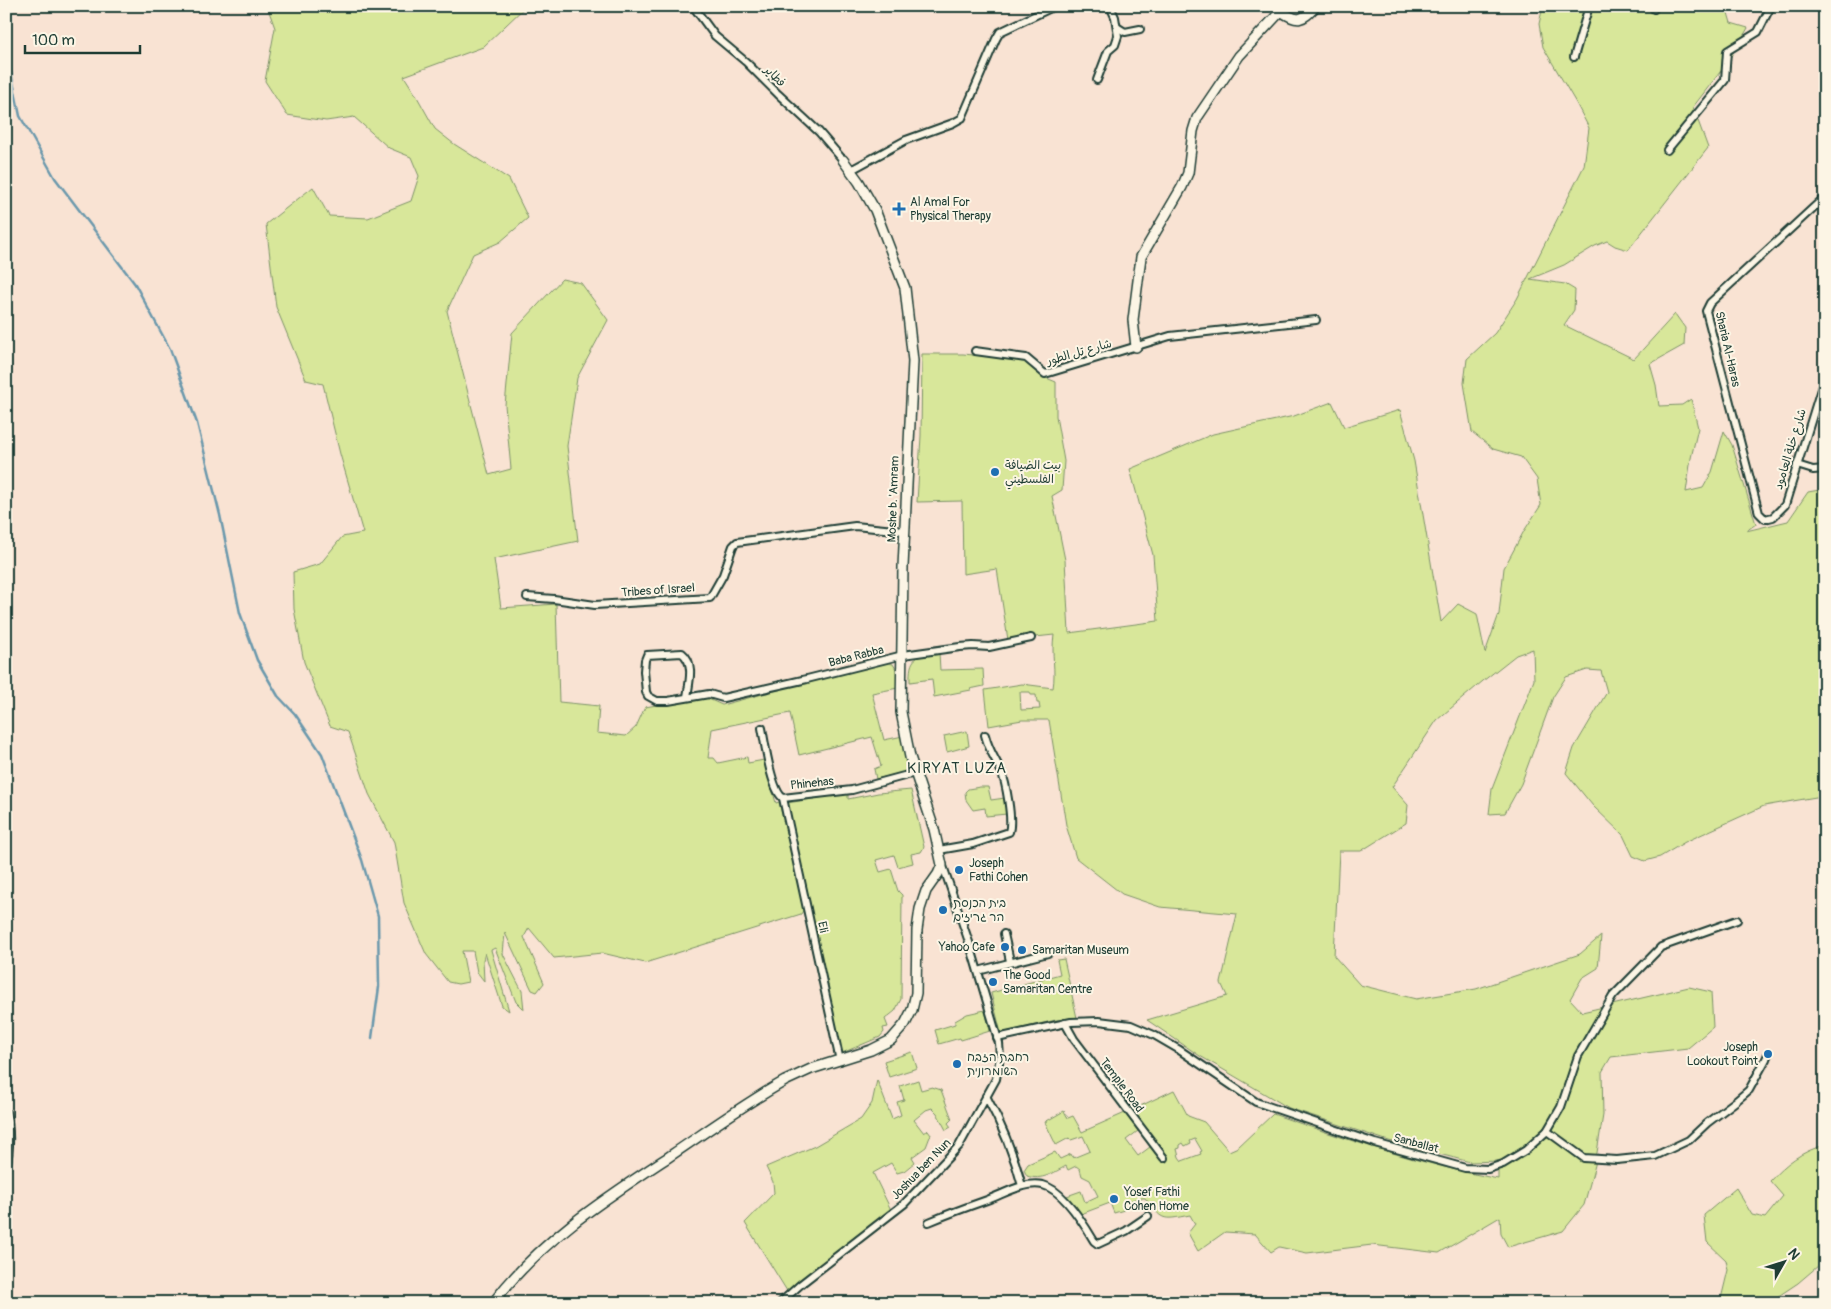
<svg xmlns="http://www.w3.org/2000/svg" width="1831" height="1309" viewBox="0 0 1831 1309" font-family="Pangolin,'Playpen Sans Arabic','Playpen Sans Hebrew',sans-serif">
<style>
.green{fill:#d8e79a;stroke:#7c9267;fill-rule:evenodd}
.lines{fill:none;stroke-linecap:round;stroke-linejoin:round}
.stream{stroke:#6b98ac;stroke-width:2.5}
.street-casing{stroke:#1f3d34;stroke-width:10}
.secondary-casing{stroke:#1f3d34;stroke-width:12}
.street{stroke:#fcf5e5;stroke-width:6}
.secondary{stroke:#fcf5e5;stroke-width:9}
.poi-dot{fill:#1f6fb2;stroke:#fcf5e5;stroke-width:2}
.labels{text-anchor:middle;stroke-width:4;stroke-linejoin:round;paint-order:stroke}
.street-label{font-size:12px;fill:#1f3d34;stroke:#fcf5e5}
.poi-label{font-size:12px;fill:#1f3d34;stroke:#fcf5e5;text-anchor:start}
.quarter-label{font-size:15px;letter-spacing:1px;fill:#1f3d34;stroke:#fcf5e5}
</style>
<rect width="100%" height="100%" fill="#f9e3d3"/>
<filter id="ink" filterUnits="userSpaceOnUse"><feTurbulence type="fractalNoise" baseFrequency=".02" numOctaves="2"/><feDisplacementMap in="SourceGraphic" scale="10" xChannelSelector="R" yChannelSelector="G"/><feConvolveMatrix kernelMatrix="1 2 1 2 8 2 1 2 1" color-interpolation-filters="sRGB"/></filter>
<g filter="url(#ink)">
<g class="green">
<polygon points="267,6 526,6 483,47 404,76 416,95 435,129 454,144 509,179 528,218 500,242 473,254 447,311 489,475 511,469 505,405 512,333 562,279 581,283 608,320 577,378 567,446 578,541 494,559 501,608 556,604 559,702 599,706 597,733 626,736 636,727 645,707 704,697 722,705 833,675 887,663 893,664 897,671 898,688 872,693 884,740 903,736 910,771 876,779 874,769 881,766 872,737 799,755 790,713 712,729 708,758 714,758 718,763 747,757 748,763 764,760 776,803 779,802 804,909 801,914 645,963 602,953 554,958 529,928 524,937 544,983 537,992 532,990 505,933 503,954 522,991 524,1010 516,1002 495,948 491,950 509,1011 502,1006 485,953 483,960 484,981 477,972 473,951 462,951 468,982 458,984 448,982 426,954 404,903 394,842 369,794 348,732 330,726 304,662 294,609 293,572 320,564 342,537 363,533 340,454 323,384 306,380 276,307 266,224 313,187 329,216 368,218 411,201 419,176 411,157 389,148 354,117 326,121 287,115 265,81 275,28"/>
<path d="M 1543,6 L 1726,6 L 1731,23 L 1748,28 L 1727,63 L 1693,107 L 1708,148 L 1628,250 L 1615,246 L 1607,241 L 1595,246 L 1564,265 L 1530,279 L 1565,284 L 1575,290 L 1574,310 L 1564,325 L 1634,359 L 1675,314 L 1685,328 L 1684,345 L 1650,364 L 1656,385 L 1659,406 L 1682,405 L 1691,399 L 1698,428 L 1691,458 L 1686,492 L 1703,488 L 1712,472 L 1724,431 L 1732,445 L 1756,524 L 1746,531 L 1788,521 L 1808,492 L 1825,489 L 1825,799 L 1816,797 L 1764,806 L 1685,842 L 1660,857 L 1645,861 L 1633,856 L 1623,835 L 1593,806 L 1566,773 L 1574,748 L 1607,692 L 1601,671 L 1587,670 L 1566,677 L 1553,697 L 1521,784 L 1505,813 L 1489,814 L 1492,789 L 1534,680 L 1533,649 L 1516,655 L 1483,681 L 1437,720 L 1392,787 L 1408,805 L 1406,823 L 1361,851 L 1339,851 L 1334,956 L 1360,985 L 1416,999 L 1476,989 L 1580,954 L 1601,936 L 1598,968 L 1582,978 L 1570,999 L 1582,1012 L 1689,987 L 1711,992 L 1713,1027 L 1688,1048 L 1611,1057 L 1602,1072 L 1603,1115 L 1595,1165 L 1584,1205 L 1563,1231 L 1508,1247 L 1501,1234 L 1500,1217 L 1439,1253 L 1372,1245 L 1307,1253 L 1279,1247 L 1271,1252 L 1255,1234 L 1225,1232 L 1198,1251 L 1188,1233 L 1195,1224 L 1190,1215 C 1160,1221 1163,1220 1145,1198 L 1138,1198 L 1122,1204 L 1124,1210 L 1114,1213 L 1110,1203 L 1081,1214 L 1064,1197 L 1081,1191 L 1085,1202 L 1098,1196 L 1090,1180 L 1082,1176 L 1080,1169 L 1076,1166 L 1068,1170 L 1066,1166 C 1053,1173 1042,1181 1027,1176 L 1024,1170 L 1028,1164 L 1055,1152 L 1060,1159 L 1071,1154 L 1073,1158 L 1090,1151 L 1083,1136 L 1071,1140 L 1069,1138 L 1056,1145 L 1045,1122 L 1064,1111 L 1068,1118 L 1073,1116 L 1082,1132 L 1125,1113 L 1138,1131 L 1126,1140 L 1138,1156 L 1150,1147 L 1163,1161 L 1168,1156 L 1132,1110 L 1174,1090 L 1188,1116 L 1204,1122 L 1229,1151 L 1238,1147 L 1273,1114 C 1347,1140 1421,1164 1498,1179 L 1498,1161 L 1470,1162 L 1389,1141 L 1289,1108 L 1200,1056 L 1147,1020 L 1227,996 L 1221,983 L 1237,914 L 1160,907 L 1122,894 L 1076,858 L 1066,825 L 1049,720 L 1022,720 L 989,726 L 985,690 L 1022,684 L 1053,688 C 1056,670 1051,654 1054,635 L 1008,640 L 997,569 L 963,574 L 962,501 L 917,502 L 921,436 L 922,354 L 963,354 L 1026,360 L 1044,377 L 1056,382 L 1056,416 L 1064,461 L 1062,490 L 1052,496 L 1065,560 L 1069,633 L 1158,621 L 1153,555 L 1130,469 L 1213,434 L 1294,416 L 1332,402 L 1344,427 L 1400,410 L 1414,461 L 1441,622 L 1458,604 L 1477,614 L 1485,653 L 1499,614 L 1504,568 L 1524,531 L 1541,505 L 1537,479 L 1521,457 L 1493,449 L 1472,432 L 1464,383 L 1467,359 L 1495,333 L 1517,299 L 1584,166 L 1589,128 L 1576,103 L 1543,47 L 1539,24 ZM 1020,692 L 1030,692 L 1031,695 L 1036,695 L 1037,703 L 1039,703 L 1040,709 L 1021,710 ZM 1195,1139 L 1202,1151 L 1200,1152 L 1201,1154 L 1182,1161 L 1179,1157 L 1177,1149 L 1180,1148 L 1180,1145 L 1183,1143 L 1185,1146 L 1191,1143 L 1190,1141 Z"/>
<path d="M 939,653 L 940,670 L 983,669 L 984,686 L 970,689 L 971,690 L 934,697 L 932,679 L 910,682 C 909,657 916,655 939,653 Z"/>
<polygon points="967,731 969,746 947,752 944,736"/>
<polygon points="980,787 988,787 991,800 1005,798 1007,814 986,816 985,808 973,810 966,800 965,792 968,789"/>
<polygon points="911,790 924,847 921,852 911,854 913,863 898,867 894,855 876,860 880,872 891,869 898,891 902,895 901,999 895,1011 885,1019 888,1027 883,1028 884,1032 880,1037 842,1053 810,903 787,803 844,794 848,794 848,799 878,793"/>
<polygon points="1064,959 1077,1018 1056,1020 1001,1033 991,993 1060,974 1057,960"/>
<polygon points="985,1010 990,1031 961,1040 960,1038 939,1044 935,1030 955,1024 955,1021 967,1014"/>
<polygon points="912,1052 917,1068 889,1077 884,1061"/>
<polygon points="877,1080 892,1119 901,1115 897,1102 904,1100 900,1086 918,1080 921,1090 932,1087 941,1090 952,1119 948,1123 951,1127 946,1130 937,1113 932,1108 926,1110 914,1120 924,1133 928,1130 931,1134 926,1147 912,1157 915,1162 904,1171 897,1173 891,1163 873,1173 892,1212 787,1291 745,1223 774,1193 773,1182 766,1167 815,1146 861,1119 872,1103"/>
<path d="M 1825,1145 L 1825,1260 L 1798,1283 L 1768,1303 L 1720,1303 L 1728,1270 L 1726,1260 L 1707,1242 L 1704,1215 L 1736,1188 L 1752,1215 L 1765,1218 L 1783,1196 L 1770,1181 C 1785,1164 1802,1151 1825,1145 Z"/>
</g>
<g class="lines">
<polyline class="stream" points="6,48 20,116 55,178 135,284 170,349 197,423 220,515 240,613 257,660 278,696 295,714 322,754 362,860 378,916 379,987 372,1038"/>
<defs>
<g id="street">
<polyline points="693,6 715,36 746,62 778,94 819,132 843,160"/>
<polyline points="1654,9 1655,6"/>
<polyline points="1117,27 1125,32 1140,29"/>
<polyline points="1574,57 1589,6"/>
<polyline points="1097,80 1108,51 1115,45 1118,36 1115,17 1110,6"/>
<polyline points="1667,150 1725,80 1727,51 1758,32 1771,6"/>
<polyline points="851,170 906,140 953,123 962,118 996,39 1000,32 1055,6"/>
<polyline points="1825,197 1710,303 1706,311 1759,513 1765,519 1773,517 1785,505 1825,376"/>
<polyline points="975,351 1026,358 1045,374 1170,336 1316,320"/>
<polyline points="1797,465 1813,470 1825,469"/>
<polyline points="527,597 554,599 595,605 710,598 723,575 733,546 737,542 855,526 904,531"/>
<path d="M 687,697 C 689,683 695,663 682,653 L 647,655 L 645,660 L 644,671 L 646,692 L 648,696 L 657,701 L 668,701 L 709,694 L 723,698 L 807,679 L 903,655 L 960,647 L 973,646 L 989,647 L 1031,638"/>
<path d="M 762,728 C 765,743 771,790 783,798 L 852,790 L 915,773"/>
<polyline points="783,798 840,1061"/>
<path d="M 939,850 L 973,844 L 1009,832 C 1013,820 1006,782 1001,771 C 994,756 989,751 985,735"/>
<polyline points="1004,934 1010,961"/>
<polyline points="978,971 1048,953"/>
<polyline points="1065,1023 1074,1039 1164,1158"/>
<polyline points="997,1038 1071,1022 1099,1021 1131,1025 1154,1035 1178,1049 1256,1102 1375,1143 1465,1168 1488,1169 1503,1164 1526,1150 1547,1131 1561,1107 1578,1056 1613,996 1661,947 1737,920"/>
<path d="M 986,1096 C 1002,1125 1014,1155 1022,1186"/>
<path d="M 6,1112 C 11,1132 10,1149 6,1169"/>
<polyline points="1547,1131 1584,1158 1617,1160 1655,1156 1689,1140 1707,1123 1736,1101 1749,1090 1766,1059 1768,1054"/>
<path d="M 929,1222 C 948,1214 967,1207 987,1200 C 1004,1194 1024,1181 1043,1185 C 1063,1190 1084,1224 1094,1241 L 1098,1244 L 1126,1231 L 1148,1216"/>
<polyline points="780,1303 801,1284 904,1204 959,1146 996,1079 1000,1057 999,1043 971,948 942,863"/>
</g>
<g id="secondary">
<path d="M 1136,347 L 1133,320 L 1141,257 L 1182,187 L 1188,173 L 1193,131 L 1197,118 L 1239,56 L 1281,11 C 1298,23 1302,21 1316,6"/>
<path d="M 493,1303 C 541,1239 608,1197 673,1154 C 710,1129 746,1103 785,1081 L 811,1069 L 871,1050 L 891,1040 L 905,1024 L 912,1010 L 916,993 L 917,930 L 920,909 L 926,891 L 938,874 L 942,865 L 934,829 L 910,757 L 901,712 L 903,567 L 913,361 L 905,288 L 875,210 L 859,182 L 843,160"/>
</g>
</defs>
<use href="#street" class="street-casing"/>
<use href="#secondary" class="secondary-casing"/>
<use href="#street" class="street"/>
<use href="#secondary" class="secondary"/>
</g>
</g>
<g class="poi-dot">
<path d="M896.5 201.5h5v5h5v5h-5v5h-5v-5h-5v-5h5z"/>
<circle cx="995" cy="472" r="5"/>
<circle cx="959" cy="870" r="5"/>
<circle cx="943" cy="910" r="5"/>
<circle cx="1005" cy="947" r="5"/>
<circle cx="1022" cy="950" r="5"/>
<circle cx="993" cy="982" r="5"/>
<circle cx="1768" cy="1054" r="5"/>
<circle cx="957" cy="1064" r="5"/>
<circle cx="1114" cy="1199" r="5"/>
</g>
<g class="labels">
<g class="street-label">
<text transform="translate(775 76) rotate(45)" y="4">فطاير</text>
<text transform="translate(1728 349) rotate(77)" y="4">Sharia Al-Haras</text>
<text transform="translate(1079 352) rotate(-16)" y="4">شارع تل الطور</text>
<text transform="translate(1790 449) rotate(-73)" y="4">شارع خلة العامود</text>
<text transform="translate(893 499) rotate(-88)" y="4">Moshe b. 'Amram</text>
<text transform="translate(658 590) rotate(-4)" y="4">Tribes of Israel</text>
<text transform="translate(856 656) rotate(-14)" y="4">Baba Rabba</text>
<text transform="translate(812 783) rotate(-6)" y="4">Phinehas</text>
<text transform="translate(823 927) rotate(78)" y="4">Eli</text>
<text transform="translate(1122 1085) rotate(53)" y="4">Temple Road</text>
<text transform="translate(1416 1143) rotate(15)" y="4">Sanballat</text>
<text transform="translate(921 1169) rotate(-46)" y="4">Joshua ben Nun</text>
</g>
<g class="poi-label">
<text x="910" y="206">Al Amal For<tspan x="910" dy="14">Physical Therapy</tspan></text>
<text x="1005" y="469">بيت الضيافة<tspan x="1005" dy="14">الفلسطيني</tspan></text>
<text x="969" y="867">Joseph<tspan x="969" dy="14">Fathi Cohen</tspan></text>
<text x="953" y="907">בית הכנסת<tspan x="953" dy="14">הר גריזים</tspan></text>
<text x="995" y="951" text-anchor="end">Yahoo Cafe</text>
<text x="1032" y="954">Samaritan Museum</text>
<text x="1003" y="979">The Good<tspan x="1003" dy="14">Samaritan Centre</tspan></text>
<text x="1758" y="1051" text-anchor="end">Joseph<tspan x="1758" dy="14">Lookout Point</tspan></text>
<text x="967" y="1061">רחבת הזבח<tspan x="967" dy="14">השומרונית</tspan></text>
<text x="1124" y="1196">Yosef Fathi<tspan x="1124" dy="14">Cohen Home</tspan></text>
</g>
<g class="quarter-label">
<text x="957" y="773">KIRYAT LUZA</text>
</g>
</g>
<rect width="1831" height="1309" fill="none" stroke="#fcf5e5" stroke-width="25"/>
<rect x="12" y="12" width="1806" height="1284" fill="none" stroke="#1f3d34" stroke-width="2" filter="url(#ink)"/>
<g transform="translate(1784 1262) rotate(51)" stroke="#fcf5e5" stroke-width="4" paint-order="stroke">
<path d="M0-4L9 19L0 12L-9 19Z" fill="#1f3d34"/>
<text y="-8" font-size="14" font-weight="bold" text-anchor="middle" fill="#1f3d34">N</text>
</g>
<path d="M25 45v8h115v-8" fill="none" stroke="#1f3d34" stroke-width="2.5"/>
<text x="32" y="45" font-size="15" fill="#1f3d34" stroke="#fcf5e5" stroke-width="4" paint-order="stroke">100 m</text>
</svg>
